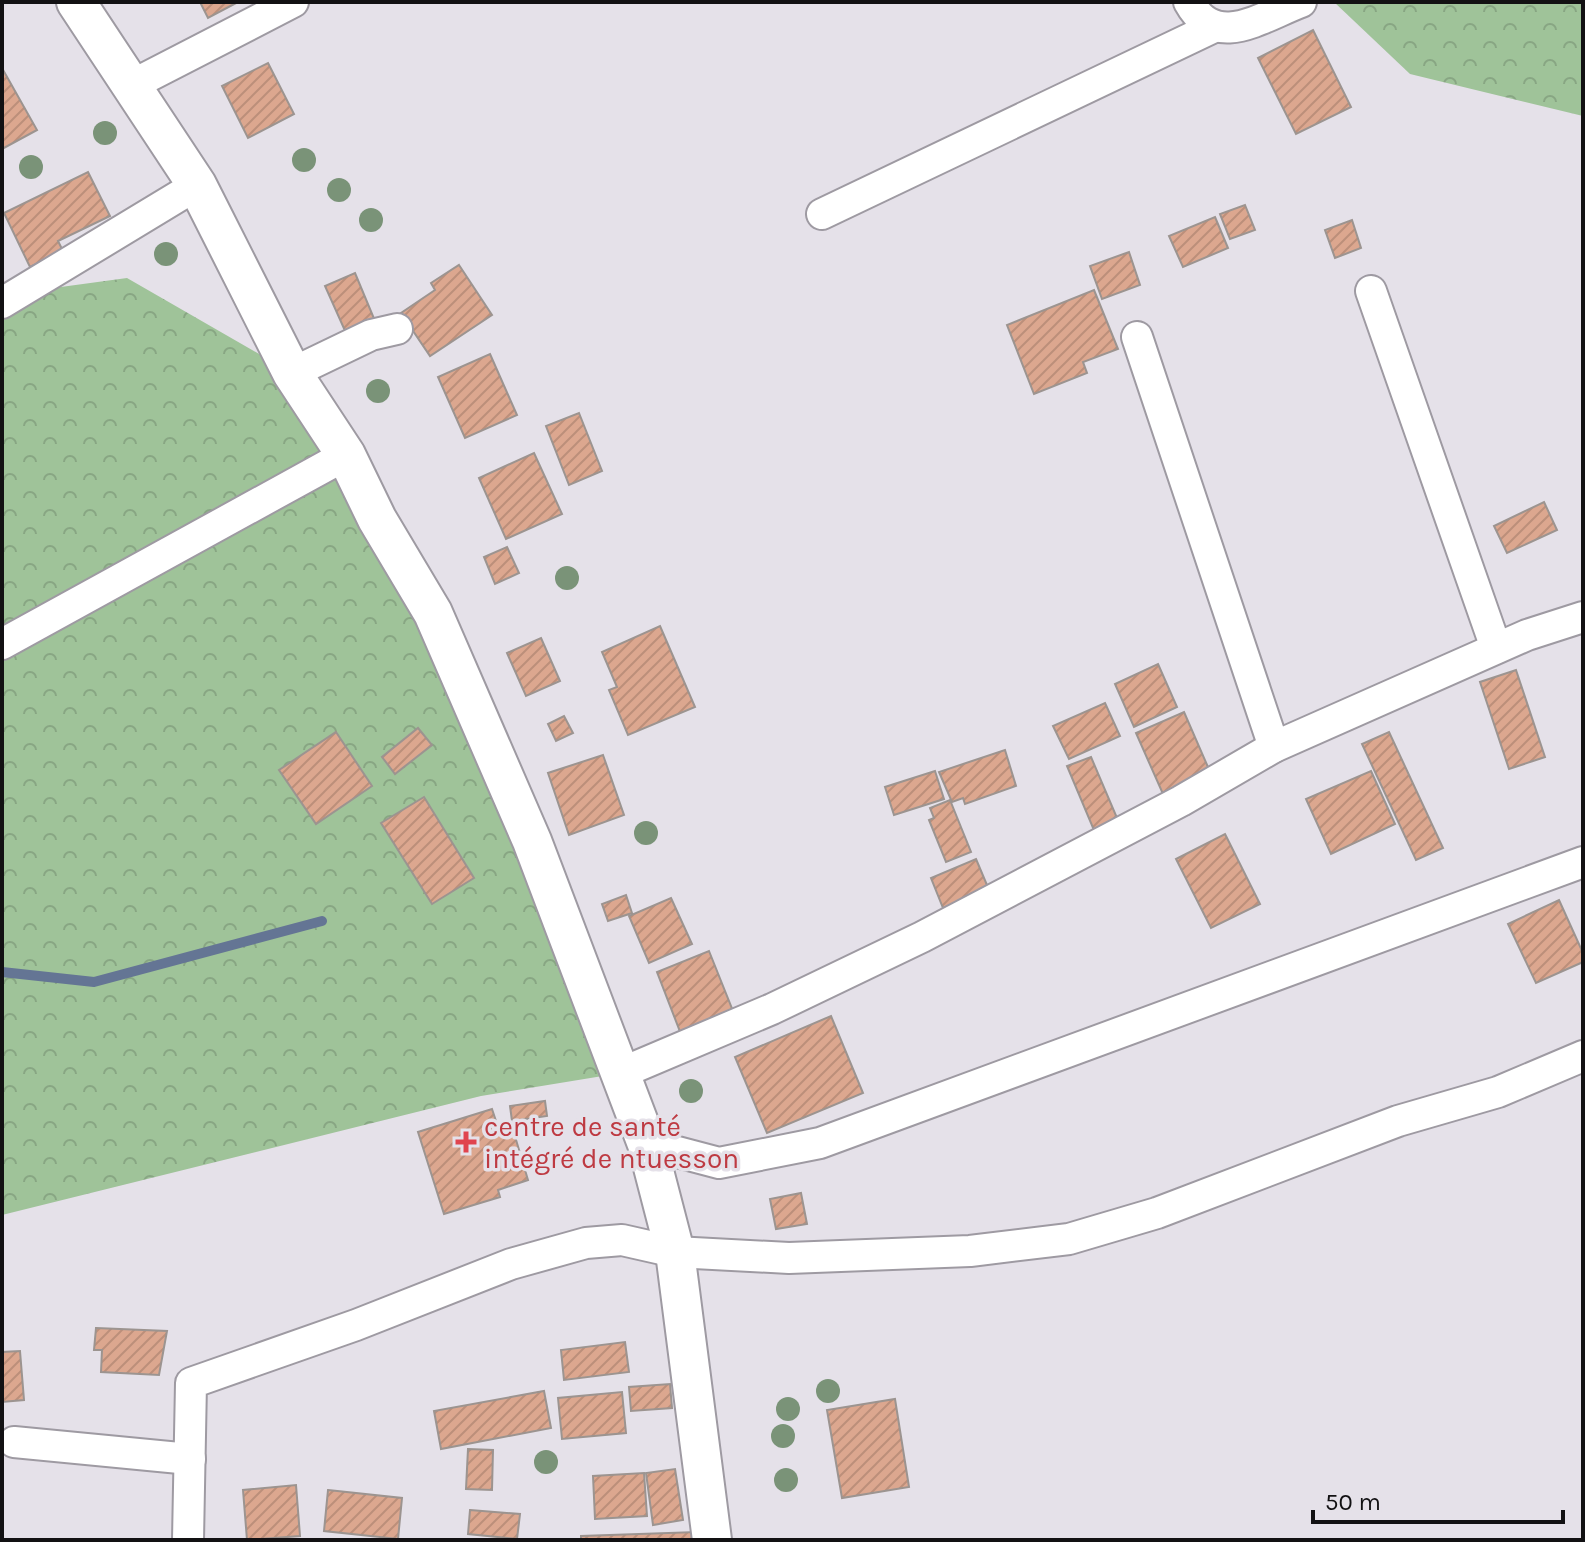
<svg xmlns="http://www.w3.org/2000/svg" width="1585" height="1542" viewBox="0 0 1585 1542" font-family="Karla,sans-serif">
<style>
.forest{fill:url(#forest-crowns)}
.lines{fill:none;stroke-linecap:round;stroke-linejoin:round}
.stream{stroke:#647594;stroke-width:10}
.building{fill:url(#building-hatch);stroke:#9c9490;stroke-width:2}
.minor-casing{stroke:#9e9aa2;stroke-width:34}
.tertiary-casing{stroke:#9e9aa2;stroke-width:42}
.minor{stroke:#fff;stroke-width:30}
.tertiary{stroke:#fff;stroke-width:38}
.tree{fill:#7a9378}
.health-dot{fill:#e0444e;stroke:#e5e1e9;stroke-width:3}
.labels{text-anchor:middle;stroke-width:7;stroke-linejoin:round;paint-order:stroke}
.health-label{font-size:28px;fill:#be3a42;stroke:#e5e1e9;text-anchor:start}
</style>
<defs>
<pattern id="forest-crowns" width="20" height="18" patternUnits="userSpaceOnUse" patternTransform="scale(2)"><rect width="20" height="18" fill="#9fc399"/><path d="M2 6a3 3 0 1 1 6 0M12 15a3 3 0 1 1 6 0" fill="none" stroke="#88a683"/></pattern>
<pattern id="building-hatch" width="6" height="6" patternUnits="userSpaceOnUse" patternTransform="scale(2)"><rect width="6" height="6" fill="#dca78f"/><path d="M-1 1l2-2M0 6l6-6M5 7l2-2" fill="none" stroke="#bc8f7a"/></pattern>
</defs>
<rect width="100%" height="100%" fill="#e5e1e9"/>
<g class="forest">
<polygon points="1334,2 1583,2 1583,116 1410,74"/>
<polygon points="127,278 292,373 346,455 621,1073 481,1096 2,1215 2,295"/>
</g>
<g class="lines">
<polyline class="stream" points="2,972 94,982 322,921"/>
</g>
<g class="building">
<polygon points="200,2 238,2 208,18"/>
<polygon points="1313,30 1351,107 1296,134 1258,58"/>
<polygon points="268,63 294,114 248,138 222,86"/>
<polygon points="2,68 37,130 2,149"/>
<polygon points="88,172 110,216 58,241 63,251 30,267 4,213"/>
<polygon points="1245,205 1255,230 1230,239 1220,214"/>
<polygon points="1215,217 1228,248 1183,267 1169,236"/>
<polygon points="1352,220 1361,248 1335,258 1325,230"/>
<polygon points="1129,252 1140,285 1102,299 1090,266"/>
<polygon points="459,265 492,315 430,356 401,313 435,290 431,283"/>
<polygon points="355,273 375,321 346,333 325,286"/>
<polygon points="1094,290 1118,349 1083,362 1087,373 1034,394 1007,325"/>
<polygon points="490,354 517,415 465,438 438,377"/>
<polygon points="579,413 602,471 569,485 546,426"/>
<polygon points="534,453 562,514 506,539 479,478"/>
<polygon points="1544,502 1557,530 1507,553 1494,526"/>
<polygon points="507,547 519,573 495,584 484,557"/>
<polygon points="660,626 695,707 628,735 609,690 617,687 602,652"/>
<polygon points="541,638 560,681 526,696 507,653"/>
<polygon points="1158,664 1177,707 1134,727 1115,684"/>
<polygon points="1516,670 1545,757 1509,769 1480,682"/>
<polygon points="1105,703 1120,736 1069,759 1053,726"/>
<polygon points="1184,712 1211,774 1163,794 1136,733"/>
<polygon points="564,716 573,733 556,741 548,724"/>
<polygon points="418,728 432,745 395,774 382,757"/>
<polygon points="336,732 372,786 316,824 279,770"/>
<polygon points="1389,732 1443,848 1416,860 1362,744"/>
<polygon points="1005,750 1016,786 965,804 963,798 952,802 939,772"/>
<polygon points="603,755 624,815 569,835 548,773"/>
<polygon points="1091,757 1120,825 1096,835 1067,766"/>
<polygon points="935,771 944,799 894,815 885,787"/>
<polygon points="1371,771 1395,824 1331,854 1306,799"/>
<polygon points="424,797 474,878 432,904 381,823"/>
<polygon points="950,800 971,852 946,862 929,820 934,818 930,808"/>
<polygon points="1225,834 1260,904 1211,928 1176,859"/>
<polygon points="976,859 992,897 960,901 943,908 931,878"/>
<polygon points="626,895 632,913 608,921 602,904"/>
<polygon points="671,898 692,944 649,963 629,916"/>
<polygon points="1559,900 1583,953 1583,962 1536,983 1508,924"/>
<polygon points="709,951 737,1021 684,1042 657,972"/>
<polygon points="831,1016 863,1093 767,1133 735,1057"/>
<polygon points="545,1101 547,1116 512,1121 510,1106"/>
<polygon points="492,1109 498,1127 511,1123 528,1180 498,1190 500,1197 444,1214 418,1132"/>
<polygon points="801,1193 807,1224 776,1229 770,1199"/>
<polygon points="96,1328 167,1331 159,1375 101,1372 102,1350 94,1350"/>
<polygon points="625,1342 629,1372 564,1380 561,1350"/>
<polygon points="20,1351 24,1400 2,1402 2,1352"/>
<polygon points="670,1384 672,1408 631,1411 629,1387"/>
<polygon points="544,1391 551,1428 441,1449 434,1411"/>
<polygon points="622,1392 626,1433 562,1439 558,1398"/>
<polygon points="895,1399 909,1487 842,1498 827,1410"/>
<polygon points="468,1449 493,1450 492,1490 466,1489"/>
<polygon points="675,1469 683,1520 653,1525 646,1473"/>
<polygon points="644,1473 647,1516 595,1519 593,1476"/>
<polygon points="296,1485 300,1536 247,1540 243,1490"/>
<polygon points="328,1490 402,1498 398,1539 324,1531"/>
<polygon points="470,1510 520,1514 517,1539 468,1534"/>
<polygon points="697,1532 697,1540 581,1540 581,1536"/>
</g>
<g class="lines">
<defs>
<g id="minor">
<path d="M 1189,2 C 1216,51 1261,17 1301,2"/>
<polyline points="130,86 293,2"/>
<polyline points="822,214 1212,28"/>
<polyline points="1371,291 1496,648"/>
<polyline points="2,303 197,185"/>
<polyline points="1137,337 1274,747"/>
<polyline points="292,373 371,335 397,329"/>
<polyline points="2,644 346,455"/>
<polyline points="621,1073 772,1009 922,937 1181,801 1274,747 1527,635 1583,617"/>
<polyline points="647,1144 719,1163 820,1143 1583,862"/>
<polyline points="14,1442 190,1459"/>
<polyline points="188,1540 191,1383 356,1325 511,1264 586,1243 622,1240 675,1252 789,1258 970,1251 1069,1239 1157,1213 1398,1121 1498,1092 1583,1056"/>
</g>
<polyline id="tertiary" points="76,2 197,185 292,373 346,455 377,519 433,613 532,841 647,1144 675,1252 712,1540"/>
</defs>
<use href="#minor" class="minor-casing"/>
<use href="#tertiary" class="tertiary-casing"/>
<use href="#minor" class="minor"/>
<use href="#tertiary" class="tertiary"/>
</g>
<g class="tree">
<circle cx="105" cy="133" r="12"/>
<circle cx="304" cy="160" r="12"/>
<circle cx="31" cy="167" r="12"/>
<circle cx="339" cy="190" r="12"/>
<circle cx="371" cy="220" r="12"/>
<circle cx="166" cy="254" r="12"/>
<circle cx="378" cy="391" r="12"/>
<circle cx="567" cy="578" r="12"/>
<circle cx="646" cy="833" r="12"/>
<circle cx="691" cy="1091" r="12"/>
<circle cx="828" cy="1391" r="12"/>
<circle cx="788" cy="1409" r="12"/>
<circle cx="783" cy="1436" r="12"/>
<circle cx="546" cy="1462" r="12"/>
<circle cx="786" cy="1480" r="12"/>
</g>
<path class="health-dot" d="M462 1130h8v8h8v8h-8v8h-8v-8h-8v-8h8z"/>
<g class="labels">
<g class="health-label">
<text x="484" y="1136">centre de santé<tspan x="484" dy="32">intégré de ntuesson</tspan></text>
</g>
</g>
<rect width="1585" height="1542" fill="none" stroke="#121113" stroke-width="8"/>
<path d="M1313 1510v12h250v-12" fill="none" stroke="#121113" stroke-width="4"/>
<text x="1325" y="1510" font-size="24" fill="#121113" stroke="#e5e1e9" stroke-width="6" paint-order="stroke">50 m</text>
</svg>
